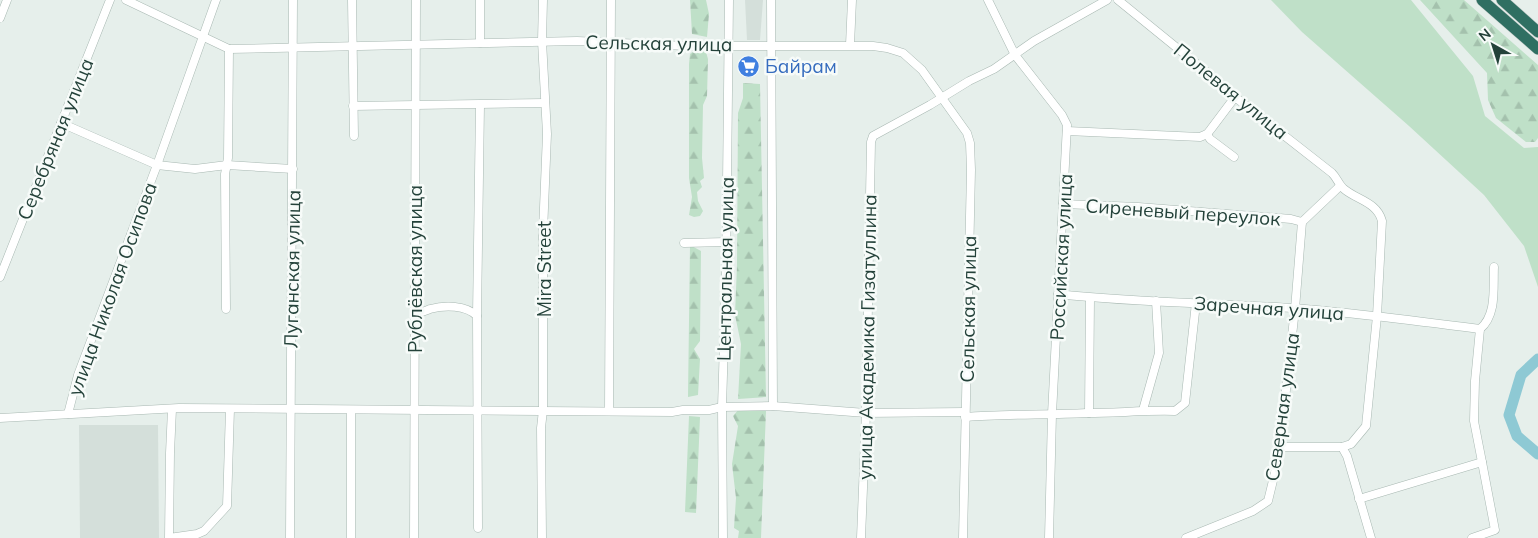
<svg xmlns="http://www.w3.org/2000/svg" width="1538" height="538" viewBox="0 0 1538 538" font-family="Mulish,sans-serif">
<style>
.built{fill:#d4dfda}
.grass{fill:#bfe0c8}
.forest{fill:url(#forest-firs)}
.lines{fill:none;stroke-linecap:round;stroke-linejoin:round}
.river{stroke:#8ec9d4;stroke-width:11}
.minor-casing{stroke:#a8b8b2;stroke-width:9}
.highway-casing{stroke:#c2cac8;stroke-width:12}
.minor{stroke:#fff;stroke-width:8}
.highway{stroke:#2f6f62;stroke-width:11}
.labels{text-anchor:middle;stroke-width:5;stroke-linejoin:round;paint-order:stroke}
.street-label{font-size:19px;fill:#24423a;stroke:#f7fbf9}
.shop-label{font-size:19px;fill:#366cbe;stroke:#f7fbf9;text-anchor:start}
</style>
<defs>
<pattern id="forest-firs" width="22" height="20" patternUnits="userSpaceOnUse" patternTransform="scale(1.25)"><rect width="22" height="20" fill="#bfe0c8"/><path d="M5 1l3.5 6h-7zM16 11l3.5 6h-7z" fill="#a4c1ad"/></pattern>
</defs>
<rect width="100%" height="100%" fill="#e6efeb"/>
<g class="built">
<polygon points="745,0 763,0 760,40 747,40"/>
<polygon points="79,425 158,425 159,538 80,538"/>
</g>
<polygon class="grass" points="1271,0 1411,0 1473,76 1485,116 1524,148 1538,147 1538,287 1524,246 1484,195 1409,126 1302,32"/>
<g class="forest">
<polygon points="690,0 706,0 709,14 707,37 692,34"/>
<polygon points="1420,0 1464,0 1538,65 1538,138 1535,142 1526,142 1496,118 1488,100 1487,73"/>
<polygon points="695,50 706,52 708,59 707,96 703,105 702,158 704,178 700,181 702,187 697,192 698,201 703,211 700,216 694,217 689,215 692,197 689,178 689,64 690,54"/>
<polygon points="743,83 760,84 766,397 738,399 741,344 735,315 737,265 738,113 743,98"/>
<polygon points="690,245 701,251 700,341 694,349 700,359 698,395 688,397"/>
<polygon points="739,409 766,411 761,538 738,538 739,531 734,528 736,498 732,464 738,426 733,416"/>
<polygon points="689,416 700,417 696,513 685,512"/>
</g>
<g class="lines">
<polyline class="river" points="1538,359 1521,375 1509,415 1517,436 1538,454"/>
<defs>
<g id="minor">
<polyline points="126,0 229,49 577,41 687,46 873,46 887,48 903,53 922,70 967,133 970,143 971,170 963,538"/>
<polyline points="352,0 354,136"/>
<polyline points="480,0 480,43"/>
<polyline points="771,0 773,406"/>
<polyline points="988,0 1015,55 1062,115 1067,125 1052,414 1049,538"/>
<path d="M 1118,0 L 1203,69 L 1235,97 L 1332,173 C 1337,178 1339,185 1344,189 C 1357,200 1377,202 1382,221 L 1377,316 L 1366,426 L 1351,444 L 1342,447 L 1279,447"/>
<polyline points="0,18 7,0"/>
<polyline points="850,45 852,0"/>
<polyline points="353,106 545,103"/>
<polyline points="61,123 157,165 195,169 227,165 293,169"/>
<polyline points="1067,131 1200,137 1207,134 1211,129 1235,97"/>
<polyline points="1207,134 1210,139 1234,157"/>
<polyline points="1063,204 1138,207 1291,219 1302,222"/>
<polyline points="1302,222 1340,186"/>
<polyline points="684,243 726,242"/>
<polyline points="0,277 110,0"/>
<path d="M 1058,294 C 1136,303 1216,303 1294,308 C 1356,313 1418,321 1480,329"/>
<polyline points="226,309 225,174 228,158 229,49"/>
<path d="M 415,314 C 421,313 425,311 430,309 C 445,305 466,305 477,316 L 478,528"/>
<polyline points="477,316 480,105"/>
<polyline points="172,409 170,453 169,538 197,534 204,531 227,506 230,409"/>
<polyline points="1143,410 1159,353 1156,301"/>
<polyline points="609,411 611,0"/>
<polyline points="1089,413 1090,298"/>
<polyline points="68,414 78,375 157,165 216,0"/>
<path d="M 965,417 C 1006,414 1047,415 1087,413 C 1117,413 1146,410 1175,411 L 1185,403 L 1196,303"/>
<polyline points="0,418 179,408 672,412 683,410 709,410 722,407 773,406 866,413 965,412"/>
<polyline points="1342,447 1347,456 1371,538"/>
<path d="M 1482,462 L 1474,421 L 1475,381 L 1480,329 C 1497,315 1493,288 1494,267"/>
<polyline points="1359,499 1482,462 1495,530 1472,538"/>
<polyline points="290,538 293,0"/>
<polyline points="351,538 351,411"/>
<polyline points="414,538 416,0"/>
<polyline points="542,538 541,428 543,410 543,232 547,134 542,41 543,0"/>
<polyline points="723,538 722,407 726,276 729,0"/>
<polyline points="861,538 866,413 871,142 873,136 930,105 969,81 994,69 1034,41 1107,0"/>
<polyline points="1186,538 1253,511 1268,501 1277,464 1282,426 1295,309 1302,222"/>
</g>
<g id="highway">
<polyline points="1482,0 1538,49"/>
<polyline points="1502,0 1538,32"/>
</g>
</defs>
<use href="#minor" class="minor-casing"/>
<use href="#highway" class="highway-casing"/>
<use href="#minor" class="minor"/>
<use href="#highway" class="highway"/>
</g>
<defs>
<symbol id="supermarket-disc" viewBox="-11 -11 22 22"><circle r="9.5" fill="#3f7fe0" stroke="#f7fbf9"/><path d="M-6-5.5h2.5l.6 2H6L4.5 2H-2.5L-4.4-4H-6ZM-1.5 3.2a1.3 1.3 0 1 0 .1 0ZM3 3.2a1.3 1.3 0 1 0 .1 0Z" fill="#fff"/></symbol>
</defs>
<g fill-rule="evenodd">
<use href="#supermarket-disc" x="736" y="54" width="25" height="25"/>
</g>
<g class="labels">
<g class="street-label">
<text transform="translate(659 43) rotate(1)" y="7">Сельская улица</text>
<text transform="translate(1231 91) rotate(39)" y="7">Полевая улица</text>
<text transform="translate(55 139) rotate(-68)" y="7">Серебряная улица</text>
<text transform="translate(1183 212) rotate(4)" y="7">Сиреневый переулок</text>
<text transform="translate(1061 257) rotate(-87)" y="7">Российская улица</text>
<text transform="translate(292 269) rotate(-89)" y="7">Луганская улица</text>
<text transform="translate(415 269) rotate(-90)" y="7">Рублёвская улица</text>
<text transform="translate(544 269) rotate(-90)" y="7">Mira Street</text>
<text transform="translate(725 269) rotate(-89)" y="7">Центральная улица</text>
<text transform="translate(112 289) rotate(-70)" y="7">улица Николая Осипова</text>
<text transform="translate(1269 308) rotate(4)" y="7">Заречная улица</text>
<text transform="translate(968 309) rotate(-89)" y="7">Сельская улица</text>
<text transform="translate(867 337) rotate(-89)" y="7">улица Академика Гизатуллина</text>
<text transform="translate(1282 407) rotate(-82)" y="7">Северная улица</text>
</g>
<g class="shop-label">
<text x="765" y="73">Байрам</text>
</g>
</g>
<g transform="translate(1493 45) rotate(321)" stroke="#f7fbf9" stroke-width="4" paint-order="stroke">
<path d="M0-4L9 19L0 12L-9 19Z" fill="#24423a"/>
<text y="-8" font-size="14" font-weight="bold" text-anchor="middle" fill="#24423a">N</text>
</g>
</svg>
